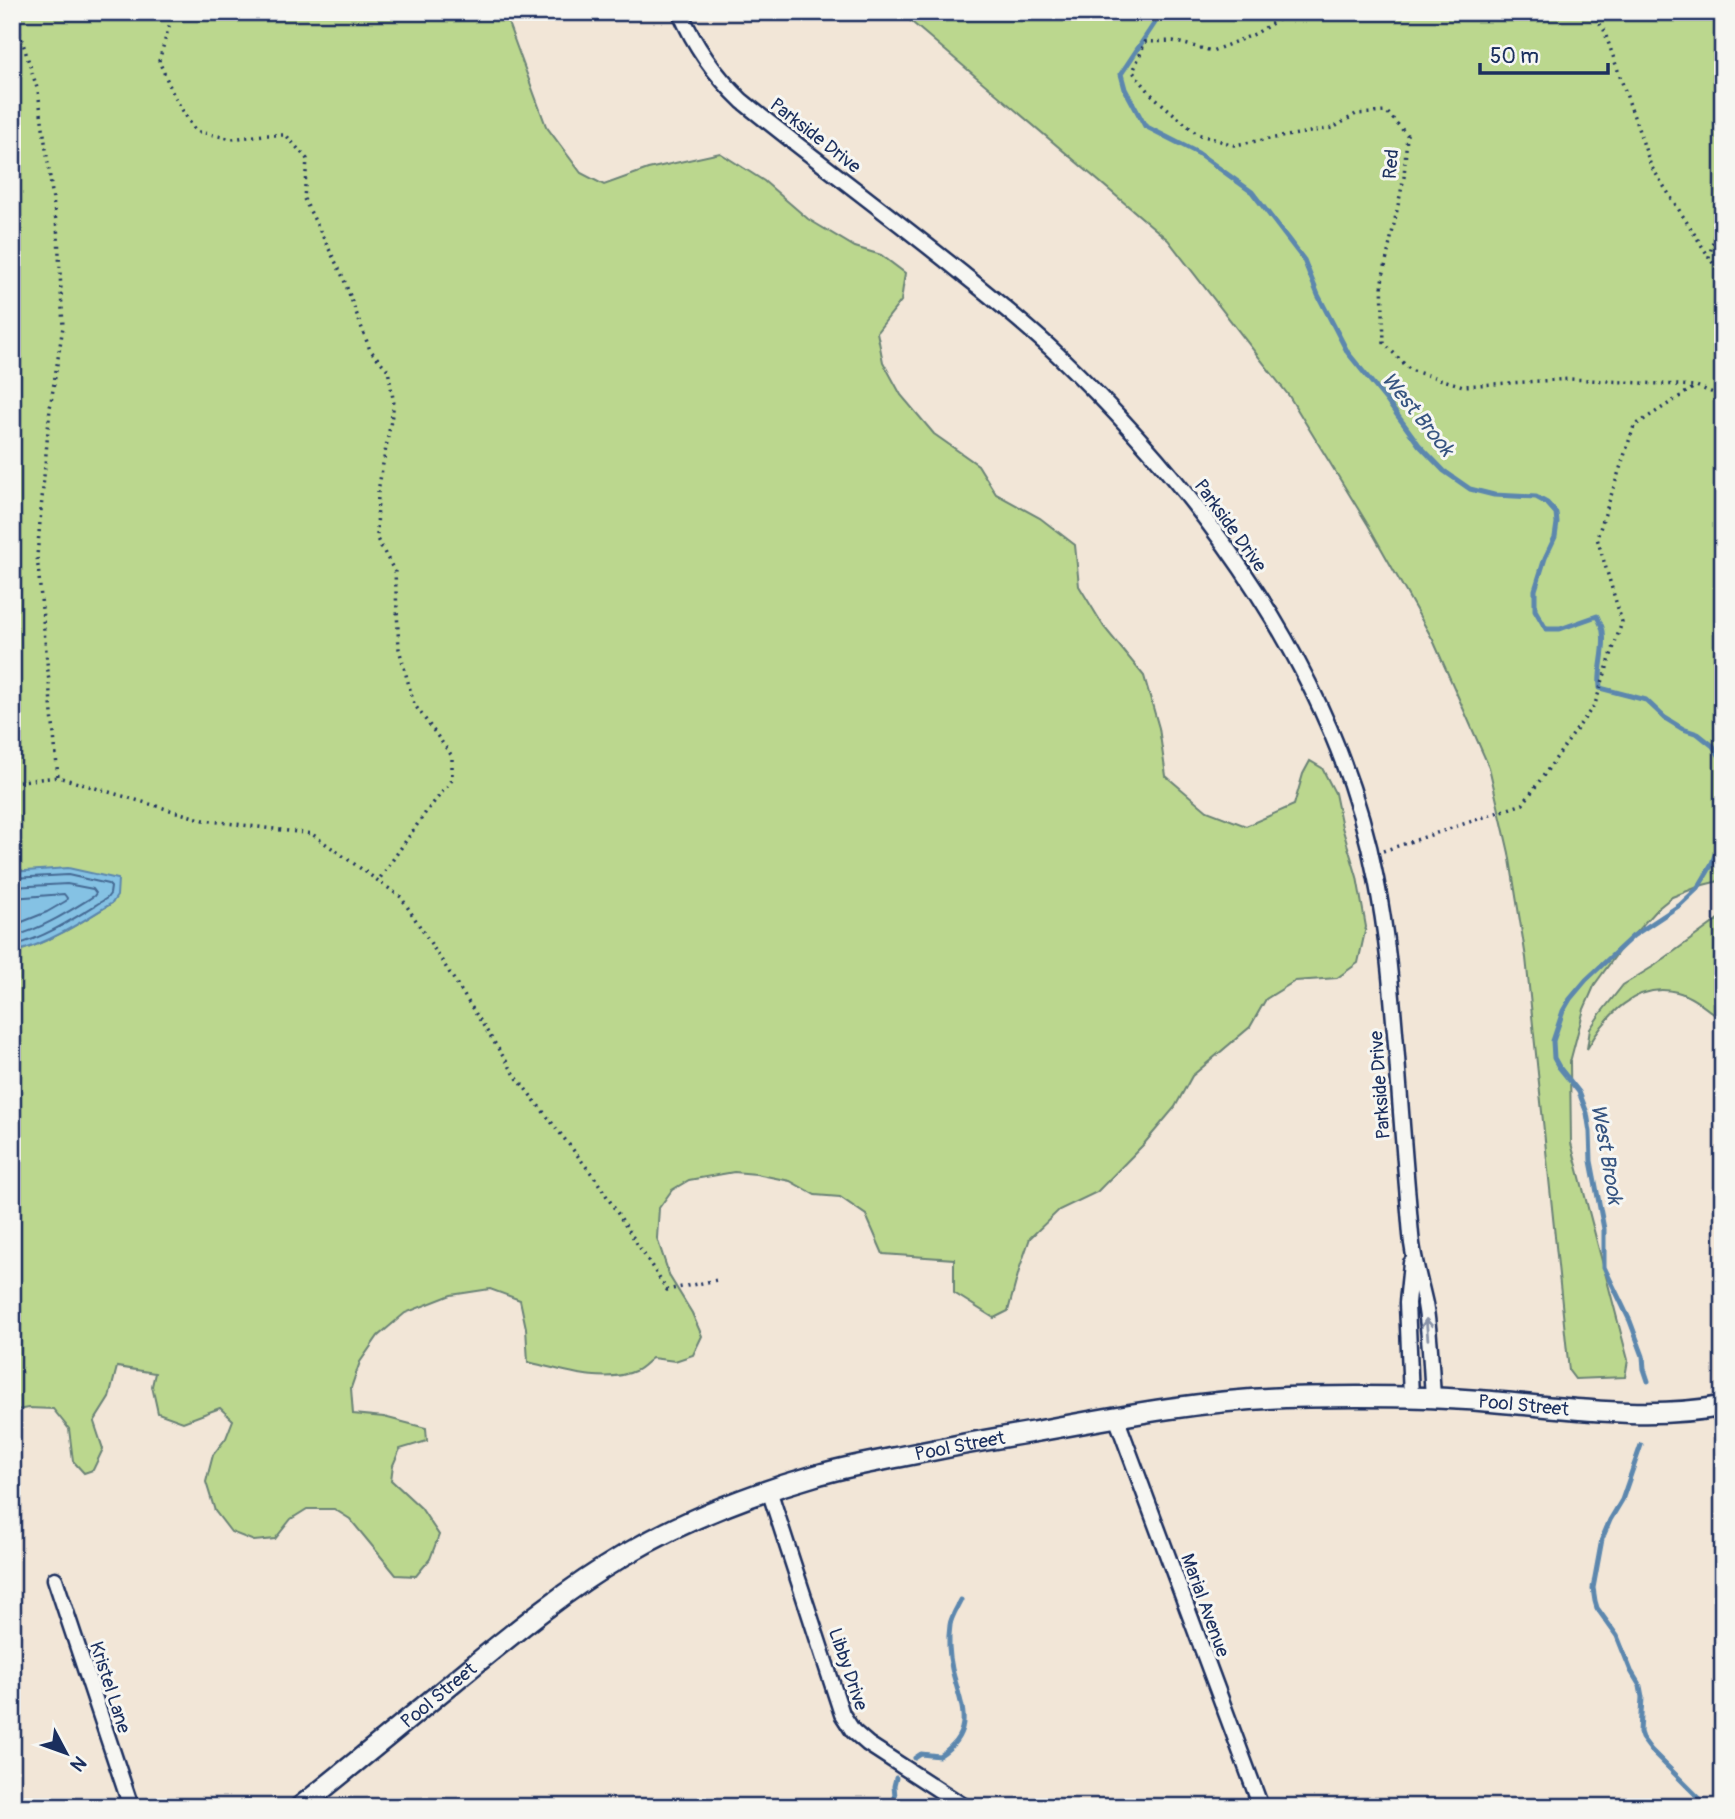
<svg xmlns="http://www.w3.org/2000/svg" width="1735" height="1819" viewBox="0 0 1735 1819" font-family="Pangolin,sans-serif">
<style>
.green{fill:#bbd78e;stroke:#6b8376;stroke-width:2}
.water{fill:#85c2e4;stroke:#5b87ae;stroke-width:2}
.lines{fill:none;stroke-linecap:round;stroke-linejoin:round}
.shore{stroke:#456a94;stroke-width:2}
.stream{stroke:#5b87ae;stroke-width:5}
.street-casing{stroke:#1b2f5e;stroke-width:19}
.secondary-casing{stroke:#1b2f5e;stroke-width:24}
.path{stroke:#1b2f5e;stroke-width:3.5;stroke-dasharray:2 5;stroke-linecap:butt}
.street{stroke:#f6f6f2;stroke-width:14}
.secondary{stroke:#f6f6f2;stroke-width:19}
.oneway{stroke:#8892a8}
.labels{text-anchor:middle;stroke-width:6;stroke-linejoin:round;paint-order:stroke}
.street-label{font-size:19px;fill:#1b2f5e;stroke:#f6f6f2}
.water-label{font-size:21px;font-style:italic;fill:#365480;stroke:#f6f6f2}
</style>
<rect width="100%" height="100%" fill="#f2e6d7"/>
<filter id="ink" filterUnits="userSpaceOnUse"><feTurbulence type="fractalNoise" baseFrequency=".0143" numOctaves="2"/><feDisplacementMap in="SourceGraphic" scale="14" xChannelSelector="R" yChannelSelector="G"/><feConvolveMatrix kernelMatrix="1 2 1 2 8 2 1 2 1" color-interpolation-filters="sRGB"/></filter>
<g filter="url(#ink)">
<g class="green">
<path d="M 12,12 L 504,12 L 546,126 L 581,173 L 604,185 L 648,169 L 720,153 L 764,181 L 808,219 L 855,247 L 881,255 L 905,273 L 901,301 L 877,332 L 883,362 L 901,395 L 934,434 L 978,465 L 996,494 L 1040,518 L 1075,545 L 1079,586 L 1104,627 L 1144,676 L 1159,728 L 1166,776 L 1207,811 L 1246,826 L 1294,805 L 1303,774 L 1310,761 L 1322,768 L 1335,793 L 1342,827 L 1357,877 L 1366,927 L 1358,963 L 1337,978 L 1295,981 L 1266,999 L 1250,1027 L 1192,1076 L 1175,1107 L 1143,1145 L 1097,1192 L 1059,1210 L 1030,1238 L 1020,1267 L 1008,1311 L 994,1318 L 954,1293 L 954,1259 L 883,1254 L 866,1215 L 840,1197 L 815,1195 L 790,1181 L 756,1174 L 734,1172 L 689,1180 L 672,1190 L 659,1208 L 657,1238 L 670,1277 L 692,1313 L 702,1336 L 693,1355 L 675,1361 L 652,1358 C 647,1362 641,1369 635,1371 C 604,1385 559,1369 528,1362 L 526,1328 L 520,1300 L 490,1289 L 451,1295 L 405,1313 L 378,1336 L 360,1362 L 351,1388 L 353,1414 L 384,1417 L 426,1428 L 427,1441 L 400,1449 L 393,1465 L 391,1480 L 421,1508 L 439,1535 L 430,1559 L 416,1576 L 396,1575 L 350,1519 L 334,1509 L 307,1509 L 291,1519 L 275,1539 L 254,1541 L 231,1532 L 215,1511 L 206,1482 L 213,1455 L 226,1438 L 233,1420 L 220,1408 L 183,1422 L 158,1413 L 152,1386 L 155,1373 L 117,1367 L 109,1398 L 94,1422 L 103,1449 L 93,1470 L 84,1473 L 73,1461 L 69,1429 L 53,1409 L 28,1408 L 12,1411 L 12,953 C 49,943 80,923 112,903 L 21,870 L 12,872 Z"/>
<polygon points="900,12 1723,12 1723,880 1703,885 1672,897 1656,910 1619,951 1595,984 1584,1009 1570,1062 1571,1143 1628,1360 1625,1377 1575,1379 1569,1371 1526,958 1509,853 1489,767 1433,640 1368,525 1289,396 1168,240"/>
<path d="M 1723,916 L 1723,1021 C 1709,1011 1693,996 1677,992 C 1636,981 1605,1017 1587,1049 L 1590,1029 L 1600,1014 L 1623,985 L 1654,966 Z"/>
</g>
<path class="water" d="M 68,868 L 118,879 L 117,896 L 112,903 C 80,923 49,943 12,953 L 12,872 Z"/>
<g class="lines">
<g class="shore">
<path d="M 12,878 L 68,875 L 108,884 L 111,887 L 110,894 L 107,898 C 76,917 47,937 12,946"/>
<path d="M 12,887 L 67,884 L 93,889 L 96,893 L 94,896 C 68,912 42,929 12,937"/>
<polyline points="12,898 64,894 67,898 66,901 47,912 12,926"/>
</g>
<g class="stream">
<path d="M 1162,12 L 1121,74 L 1125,89 L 1145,126 L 1198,153 L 1252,192 L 1304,260 L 1318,295 L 1348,353 L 1387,401 L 1419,445 L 1444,471 L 1470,489 L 1494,495 L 1536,497 L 1547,503 L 1556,513 L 1557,523 L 1555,537 L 1545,558 L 1535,590 L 1535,610 L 1546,629 L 1560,629 L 1597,616 C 1599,621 1603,627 1603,632 C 1606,650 1598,668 1600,688 L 1646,700 L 1665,718 L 1683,729 L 1698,734 L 1713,746 L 1723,761"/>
<polyline points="1648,1381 1644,1369 1643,1356 1630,1321 1604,1267 1604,1229 1591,1161 1590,1132 1587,1113 1579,1092 1559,1067 1554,1058 1553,1041 1563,1011 1570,999 1586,980 1633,936 1680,905 1698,888 1711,866 1723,832"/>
<polyline points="1641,1445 1622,1500 1610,1520 1602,1539 1593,1588 1595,1601 1597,1608 1617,1636 1631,1671 1640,1686 1642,1697 1640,1732 1642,1738 1651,1750 1708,1807"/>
<path d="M 915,1758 L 921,1754 L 939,1756 C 978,1731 960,1704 952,1669 C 949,1655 948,1639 950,1625 C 951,1617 957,1608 961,1600"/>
<polyline points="896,1778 894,1786 896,1807"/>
</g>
<defs>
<g id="street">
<path d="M 680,12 C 694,45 716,76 742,101 C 815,160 890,215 963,274 C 995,300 1028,326 1058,355 C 1205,496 1337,675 1376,879 C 1388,938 1392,997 1397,1057 C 1401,1116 1406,1176 1411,1235 C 1413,1259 1420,1281 1425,1304 C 1430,1332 1431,1368 1433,1397"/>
<polyline points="1411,1263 1407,1303 1411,1397"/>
<polyline points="1116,1417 1261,1807"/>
<polyline points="769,1490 842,1714 853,1731 868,1744 965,1807"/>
<polyline points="55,1579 131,1807"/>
</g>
<g id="secondary">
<path id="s1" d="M 300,1807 C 357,1762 412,1716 468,1670 C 517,1630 567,1589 623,1556 C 682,1521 748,1495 814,1476 C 843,1467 874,1462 904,1456 C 947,1447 990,1439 1033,1432 C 1124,1415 1215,1398 1308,1397 C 1367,1396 1426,1396 1485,1401 C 1562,1407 1646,1421 1723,1406"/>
</g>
</defs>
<use href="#street" class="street-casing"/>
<use href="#secondary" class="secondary-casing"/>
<g class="path">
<polyline points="13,12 38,91 58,236 63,327 50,408 37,556 58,777 204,820 312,834 401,897 517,1078 595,1178 667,1290 717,1280"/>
<polyline points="173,12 159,61 174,96 195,131 232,139 264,135 286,135 307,159 304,199 343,277 370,350 388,370 394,404 378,491 377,539 395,572 399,649 414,704 452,756 452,780 426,812 378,881"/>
<polyline points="1290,12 1255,34 1212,51 1173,41 1145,42 1133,72 1152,95 1197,134 1234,145 1333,128 1356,114 1387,112 1407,135 1404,177 1382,281 1384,343 1410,370 1463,386 1571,379 1696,386 1723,397"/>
<polyline points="1592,12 1604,30 1651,166 1709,257"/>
<polyline points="1723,59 1717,69 1723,106"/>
<polyline points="1723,194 1722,207 1709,257 1723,279"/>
<polyline points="12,782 58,777"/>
<polyline points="1383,851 1523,804 1595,704 1622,622 1597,538 1634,426 1696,386"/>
</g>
<use href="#street" class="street"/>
<use href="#secondary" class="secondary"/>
</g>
<defs><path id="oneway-shaft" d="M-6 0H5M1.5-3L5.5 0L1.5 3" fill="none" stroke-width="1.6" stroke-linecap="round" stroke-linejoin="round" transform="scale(1.75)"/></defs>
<use class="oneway" href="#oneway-shaft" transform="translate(1427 1329) rotate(-95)"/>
</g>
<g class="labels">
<g class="street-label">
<text transform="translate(816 135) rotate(38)" y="7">Parkside Drive</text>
<text transform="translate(1390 164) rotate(-85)" y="7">Red</text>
<text transform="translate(1231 525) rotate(54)" y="7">Parkside Drive</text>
<text transform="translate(1379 1085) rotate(-94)" y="7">Parkside Drive</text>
<text dy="7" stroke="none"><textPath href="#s1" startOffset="1334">Pool Street</textPath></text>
<text dy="7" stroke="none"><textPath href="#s1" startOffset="766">Pool Street</textPath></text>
<text transform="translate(1206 1605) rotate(70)" y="7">Marial Avenue</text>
<text transform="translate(849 1669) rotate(71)" y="7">Libby Drive</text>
<text transform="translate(111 1687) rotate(72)" y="7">Kristel Lane</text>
<text dy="7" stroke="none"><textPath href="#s1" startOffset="178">Pool Street</textPath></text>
</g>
<g class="water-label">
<text transform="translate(1418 414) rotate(51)" y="7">West Brook</text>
<text transform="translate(1607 1154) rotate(80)" y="7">West Brook</text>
</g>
</g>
<rect width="1735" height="1819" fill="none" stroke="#f6f6f2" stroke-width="42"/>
<rect x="21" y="21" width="1693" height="1777" fill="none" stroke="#1b2f5e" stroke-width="2.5" filter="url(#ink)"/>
<g transform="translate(66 1753) rotate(131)" stroke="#f6f6f2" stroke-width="5" paint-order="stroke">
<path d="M0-5L12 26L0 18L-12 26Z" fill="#1b2f5e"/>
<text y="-10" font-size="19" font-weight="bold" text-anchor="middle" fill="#1b2f5e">N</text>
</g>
<path d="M1480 63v10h128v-10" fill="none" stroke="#1b2f5e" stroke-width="3.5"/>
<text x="1490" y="63" font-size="21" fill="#1b2f5e" stroke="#f6f6f2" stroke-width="5" paint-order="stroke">50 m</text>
</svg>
